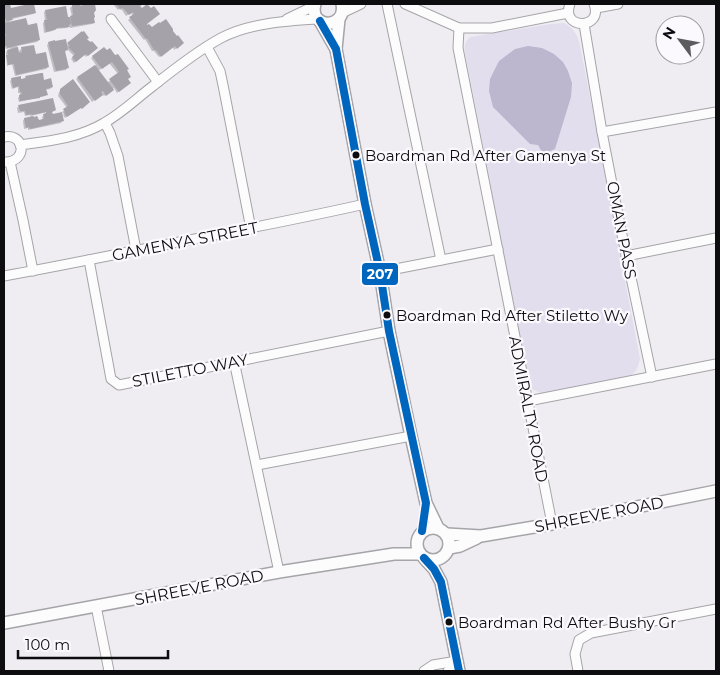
<svg xmlns="http://www.w3.org/2000/svg" width="720" height="675" viewBox="0 0 720 675" font-family="Montserrat,sans-serif">
<style>
.green{fill:#e2deee}
.water{fill:#bcb6ce}
.shadow{fill:#0003;fill-rule:evenodd}
.building{fill:#a5a2aa}
.lines{fill:none;stroke-linecap:round;stroke-linejoin:round}
.minor-casing{stroke:#a5a4a8;stroke-width:11}
.tertiary-casing{stroke:#a5a4a8;stroke-width:14}
.minor{stroke:#fdfcfd;stroke-width:9}
.tertiary{stroke:#fdfcfd;stroke-width:11}
.bus-1-casing{stroke:#fbf9fe;stroke-width:11}
.bus-1{stroke:#0065bd;stroke-width:8}
.bus-dot{fill:#0d0c0e;stroke:#fbf9fe;stroke-width:2}
.labels{text-anchor:middle;stroke-width:4.5;stroke-linejoin:round;paint-order:stroke}
.bus-label{font-size:15px;fill:#0d0c0e;stroke:#fbf9fe;text-anchor:start}
.street-label{font-size:16px;fill:#0d0c0e;stroke:#fbf9fe}
.line-badge{stroke:#fbf9fe;stroke-width:2}
.badge-label{font-size:14px;text-anchor:middle;font-weight:bold;fill:#fff}
</style>
<rect width="100%" height="100%" fill="#efedf2"/>
<path class="green" d="M 564,23 C 574,28 577,35 580,45 L 640,359 C 638,368 636,373 628,377 L 542,393 C 534,391 530,388 526,381 L 489,176 L 465,53 C 464,46 465,42 470,37 L 551,24 Z"/>
<polygon class="water" points="528,46 542,48 554,54 563,62 568,71 572,83 571,97 555,149 543,154 538,145 530,144 493,107 489,91 490,79 499,61 515,49"/>
<g class="shadow">
<polygon points="4,4 16,4 9,5 10,9 35,13 33,14 12,19 7,24 27,27 39,40 37,42 17,46 18,52 21,49 35,55 48,67 46,69 15,76 12,64 7,66 6,52 11,48 6,49 5,47 4,47 4,39 5,38 4,25 5,24 4,20"/>
<polygon points="83,4 93,4 94,10 93,12 94,23 92,24 70,28 70,25 67,28 54,29 52,31 44,33 43,23 45,21 44,12 46,11 69,19 72,17 70,8 72,6 79,5 80,7"/>
<polygon points="113,4 141,4 139,7 145,24 181,45 174,50 173,47 159,57 154,51 152,51 145,39 144,40 128,20 133,16 131,13 126,16 122,10 119,9 118,10"/>
<polygon points="86,39 96,48 86,57 84,54 74,63 71,59 74,56 67,49 65,52 67,68 66,70 54,72 47,45 49,43 66,46 68,44"/>
<path d="M 104,48 L 126,70 L 128,84 L 117,93 L 114,88 L 104,96 L 102,94 L 92,102 L 76,79 L 96,65 L 91,58 ZM 109,63 L 118,74 L 107,83 L 98,71 Z"/>
<polygon points="26,77 43,81 52,87 50,89 45,90 46,95 45,96 19,102 18,98 20,95 20,93 18,93 18,87 12,89 10,81 12,79 20,81"/>
<polygon points="61,90 88,102 79,109 79,108 65,118 63,115 64,114 62,112 67,108 58,96 59,92"/>
<path d="M 19,106 L 55,110 L 51,112 L 52,116 L 62,121 L 61,123 L 28,130 L 28,128 L 24,129 L 23,121 L 24,119 L 31,117 L 30,115 L 25,116 L 24,112 L 18,113 L 17,108 ZM 47,112 L 42,117 L 43,121 L 38,122 L 33,119 L 31,116 Z"/>
</g>
<g class="building">
<polygon points="4,4 10,4 11,8 29,4 34,4 36,13 12,18 13,20 6,21 6,19 4,19"/>
<polygon points="80,4 81,6 83,5 82,4 95,4 96,10 94,13 95,17 94,18 95,23 72,26 70,16 73,15 72,5"/>
<polygon points="116,4 141,4 142,5 140,6 142,8 147,4 151,8 154,6 160,14 147,24 147,25 149,24 152,27 159,22 160,23 166,19 173,29 173,31 177,36 178,35 184,43 177,49 175,46 161,57 156,50 154,50 147,38 146,39 129,17 134,14 133,12 129,15 124,9 122,8 120,9"/>
<polygon points="66,6 68,17 70,17 71,24 69,25 70,27 57,28 55,30 46,32 44,20 47,20 45,10"/>
<polygon points="26,18 28,25 37,23 40,40 7,48 7,46 5,46 4,40 5,40 4,36 6,36 4,30 4,23"/>
<polygon points="82,31 82,32 84,31 89,38 87,39 89,41 91,42 92,41 98,48 88,56 86,54 76,62 72,57 75,54 68,47 70,46 67,43"/>
<polygon points="66,39 68,50 65,51 69,68 56,71 48,42 55,40 55,41"/>
<polygon points="34,45 36,54 46,52 49,67 16,75 14,64 8,65 6,55 8,55 7,50 18,47 19,53 22,52 21,47"/>
<polygon points="104,47 107,50 110,48 115,55 118,54 129,69 127,70 131,77 128,79 131,83 119,92 109,79 119,72 115,66 112,62 102,69 92,56"/>
<polygon points="95,65 114,90 106,96 103,91 101,92 103,95 95,101 77,77"/>
<polygon points="41,73 43,73 44,80 51,78 53,87 46,89 48,95 40,97 40,98 20,101 19,95 22,94 21,92 20,92 19,86 13,88 11,78 21,76 21,79 26,78 25,76"/>
<polygon points="73,79 90,102 82,109 81,108 67,117 64,113 65,112 63,109 68,106 60,94 60,89"/>
<polygon points="53,98 56,110 52,112 53,114 62,112 64,121 30,129 29,127 26,128 24,118 33,116 34,117 37,116 39,120 43,119 44,118 43,114 46,113 46,112 32,115 32,114 26,115 25,111 20,111 18,105"/>
</g>
<g class="lines">
<defs>
<g id="minor">
<polyline points="387,4 441,260"/>
<polyline points="405,4 459,28 492,28 568,13"/>
<path d="M 570,4 C 560,30 604,30 594,4"/>
<polyline points="596,8 618,4"/>
<polyline points="342,13 361,4"/>
<polyline points="111,19 158,82"/>
<polyline points="287,19 314,6"/>
<polyline points="584,24 602,132 621,230 652,377"/>
<polyline points="459,28 458,48 552,524"/>
<polyline points="207,47 220,71 223,85 251,229"/>
<polyline points="105,123 110,133 118,156 136,250"/>
<polyline points="602,132 716,112"/>
<path d="M 4,137 C 25,133 28,161 6,162"/>
<path d="M 20,145 C 49,141 79,138 104,123 C 122,113 137,98 153,86 C 173,70 199,50 221,38 C 250,23 286,21 318,19"/>
<polyline points="10,162 23,220 33,271"/>
<polyline points="626,256 716,238"/>
<polyline points="89,260 111,379 119,385 389,331"/>
<polyline points="380,272 498,249"/>
<path d="M 4,276 C 49,268 93,259 138,250 C 214,235 290,221 365,204"/>
<polyline points="234,361 279,572"/>
<polyline points="528,401 716,364"/>
<polyline points="257,465 411,436"/>
<polyline points="96,606 109,671"/>
<polyline points="424,671 433,665 457,661"/>
<polyline points="448,671 459,669"/>
<polyline points="578,671 575,654 579,640 591,633 716,609"/>
</g>
<g id="tertiary">
<path d="M 315,4 C 308,29 347,30 342,4"/>
<polyline points="339,19 336,49 365,204 380,272 389,331 411,436 426,503 438,528"/>
<polyline points="320,21 336,49"/>
<circle cx="433" cy="544" r="16"/>
<polyline points="447,534 481,536 552,524 716,491"/>
<polyline points="449,548 460,546 477,538"/>
<polyline points="424,558 434,569 441,582 459,671"/>
<polyline points="4,623 279,572 394,554 420,554"/>
</g>
</defs>
<use href="#minor" class="minor-casing"/>
<use href="#tertiary" class="tertiary-casing"/>
<use href="#minor" class="minor"/>
<use href="#tertiary" class="tertiary"/>
<defs>
<g id="bus-1">
<polyline points="320,21 336,49 365,204 380,272 389,331 426,503 422,531"/>
<polyline points="424,558 434,569 441,582 459,671"/>
</g>
</defs>
<use href="#bus-1" class="bus-1-casing"/>
<use href="#bus-1" class="bus-1"/>
</g>
<g class="bus-dot">
<circle cx="356" cy="155" r="4.5"/>
<circle cx="387" cy="315" r="4.5"/>
<circle cx="449" cy="622" r="4.5"/>
</g>
<g class="labels">
<g class="bus-label">
<text x="365" y="161">Boardman Rd After Gamenya St</text>
<text x="396" y="321">Boardman Rd After Stiletto Wy</text>
<text x="458" y="628">Boardman Rd After Bushy Gr</text>
</g>
<g class="street-label">
<text transform="translate(622 230) rotate(79)" y="6">OMAN PASS</text>
<text transform="translate(185 241) rotate(-11)" y="6">GAMENYA STREET</text>
<text transform="translate(190 370) rotate(-11)" y="6">STILETTO WAY</text>
<text transform="translate(529 409) rotate(79)" y="6">ADMIRALTY ROAD</text>
<text transform="translate(599 514) rotate(-11)" y="6">SHREEVE ROAD</text>
<text transform="translate(199 587) rotate(-11)" y="6">SHREEVE ROAD</text>
</g>
</g>
<rect class="line-badge" x="361" y="262" width="38" height="24" rx="5" fill="#0065bd"/>
<g class="badge-label">
<text x="380" y="279">207</text>
</g>
<rect width="720" height="675" fill="none" stroke="#0d0c0e" stroke-width="10"/>
<g transform="translate(680 40) rotate(302)"><circle r="24" fill="#fbf9fe" stroke="#9c9a9e"/>
<path d="M0-4L9 19L0 12L-9 19Z" fill="#5c5b5e"/>
<text y="-8" font-size="14" font-weight="bold" text-anchor="middle" fill="#0d0c0e">N</text>
</g>
<path d="M18 650v8h150v-8" fill="none" stroke="#0d0c0e" stroke-width="2.5"/>
<text x="25" y="650" font-size="15" fill="#0d0c0e" stroke="#fbf9fe" stroke-width="4" paint-order="stroke">100 m</text>
</svg>
